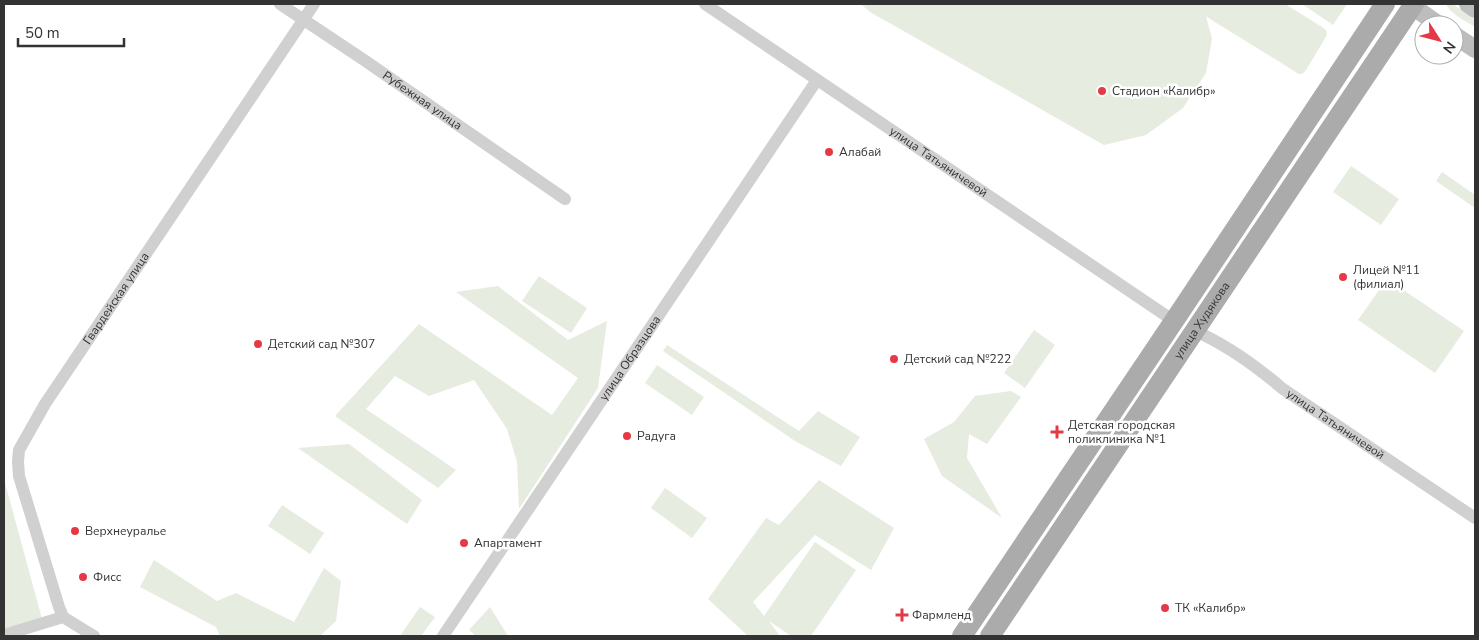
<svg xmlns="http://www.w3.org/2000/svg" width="1479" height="640" viewBox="0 0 1479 640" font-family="'Nunito Sans',sans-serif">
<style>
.green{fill:#e6ecdf}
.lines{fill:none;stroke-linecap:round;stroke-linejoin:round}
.minor{stroke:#d0d0d0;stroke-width:12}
.secondary{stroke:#bdbdbd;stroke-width:18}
.primary{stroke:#ababab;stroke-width:20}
.poi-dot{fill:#e63946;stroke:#fff;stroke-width:2}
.labels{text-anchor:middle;stroke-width:5;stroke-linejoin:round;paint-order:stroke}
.poi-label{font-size:12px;fill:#333;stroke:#fff;text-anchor:start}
.street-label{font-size:12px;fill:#333;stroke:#fff}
</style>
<rect width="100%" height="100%" fill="#fff"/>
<g class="green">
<polygon points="862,4 1285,4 1322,27 1326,30 1327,35 1306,70 1302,74 1299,74 1210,19 1206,16 1205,12 1212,39 1206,73 1183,108 1146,135 1104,145 870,12 862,5"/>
<polygon points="1302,4 1347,4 1333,25"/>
<path d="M 1446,4 L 1453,4 L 1475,20 L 1475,27 C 1466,21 1450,14 1446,4 Z"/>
<polygon points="1351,166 1399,199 1381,225 1333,192"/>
<polygon points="1442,172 1475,195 1475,208 1436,181"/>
<polygon points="539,276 587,308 571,333 522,301"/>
<polygon points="1387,279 1464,331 1435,373 1358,320"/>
<polygon points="498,286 568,340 607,321 598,388 519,509 517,462 507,429 474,380 429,396 395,376 366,409 456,470 438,488 335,416 419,324 552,415 578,378 456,292"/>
<polygon points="1034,330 1055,345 1025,388 1004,373"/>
<polygon points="667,345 799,431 818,411 860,437 841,466 795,441 663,351"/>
<polygon points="657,365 704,397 692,415 645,383"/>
<polygon points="1011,391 1021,397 987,444 969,434 967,458 1002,518 942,476 924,439 954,422 975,396"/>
<polygon points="349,444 422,500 407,524 298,448"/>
<polygon points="4,479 42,619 4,631"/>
<polygon points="819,480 894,528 871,570 815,535 753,602 764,616 815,542 856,570 811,636 791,636 769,621 780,636 748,636 708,599 766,518 779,525"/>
<polygon points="665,488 707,518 692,538 651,508"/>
<polygon points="282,505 324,533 310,554 268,526"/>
<polygon points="154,560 217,601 236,593 294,622 324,568 341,581 336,621 320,636 220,636 216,627 140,587"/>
<polygon points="420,607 435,617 421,636 400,636"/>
<polygon points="490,607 508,636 476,636 469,630"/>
</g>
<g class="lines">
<g class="minor">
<path id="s1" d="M 280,4 L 364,60 L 565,199"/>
<path id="s2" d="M 705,4 L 1174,321"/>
<path id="s3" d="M 1195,331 C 1227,345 1256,366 1283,389 L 1475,518"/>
<path id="s4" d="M 63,617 L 59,607 L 19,476 L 18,462 L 19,450 L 45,404 L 314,4"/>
<polyline points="4,635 63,617 94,636"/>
<path id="s5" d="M 443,636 L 817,80"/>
</g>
<g class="secondary">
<polyline points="1468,4 1475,9"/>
<polyline points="1412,6 1439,25"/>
<polyline points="1454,35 1475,49"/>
</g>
<g class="primary">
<polyline points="962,636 1174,321 1385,4"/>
<path id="s6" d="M 990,636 L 1414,4"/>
</g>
</g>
<g class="poi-dot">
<circle cx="1102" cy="91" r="5"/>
<circle cx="829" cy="152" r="5"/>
<circle cx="1343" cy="277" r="5"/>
<circle cx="258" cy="344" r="5"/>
<circle cx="894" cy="359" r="5"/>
<path d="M1054.5 424.5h5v5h5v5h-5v5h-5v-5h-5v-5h5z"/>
<circle cx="627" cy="436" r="5"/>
<circle cx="75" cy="531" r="5"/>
<circle cx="464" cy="543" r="5"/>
<circle cx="83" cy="577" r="5"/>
<circle cx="1165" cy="608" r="5"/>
<path d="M899.5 607.5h5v5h5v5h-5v5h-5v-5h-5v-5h5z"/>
</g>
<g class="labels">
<g class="poi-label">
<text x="1112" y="95">Стадион «Калибр»</text>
<text x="839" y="156">Алабай</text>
<text x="1353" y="274">Лицей №11<tspan x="1353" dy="14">(филиал)</tspan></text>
<text x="268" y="348">Детский сад №307</text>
<text x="904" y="363">Детский сад №222</text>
<text x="1068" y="429">Детская городская<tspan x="1068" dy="14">поликлиника №1</tspan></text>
<text x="637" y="440">Радуга</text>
<text x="85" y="535">Верхнеуралье</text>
<text x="474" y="547">Апартамент</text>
<text x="93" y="581">Фисс</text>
<text x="1175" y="612">ТК «Калибр»</text>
<text x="912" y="619">Фармленд</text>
</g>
<g class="street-label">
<text dy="4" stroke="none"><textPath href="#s1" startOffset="172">Рубежная улица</textPath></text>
<text dy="4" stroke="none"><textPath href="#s2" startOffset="282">улица Татьяничевой</textPath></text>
<text dy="4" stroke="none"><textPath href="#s4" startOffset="354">Гвардейская улица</textPath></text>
<text dy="4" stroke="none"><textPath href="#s6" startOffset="380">улица Худякова</textPath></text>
<text dy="4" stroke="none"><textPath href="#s5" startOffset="335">улица Образцова</textPath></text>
<text dy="4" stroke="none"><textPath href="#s3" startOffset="169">улица Татьяничевой</textPath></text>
</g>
</g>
<rect width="1479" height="640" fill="none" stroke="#333333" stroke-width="10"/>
<g transform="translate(1439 40) rotate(126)"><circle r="24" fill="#ffffff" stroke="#adadad"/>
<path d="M0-4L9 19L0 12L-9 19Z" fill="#e63946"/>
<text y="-8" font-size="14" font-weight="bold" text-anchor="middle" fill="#333333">N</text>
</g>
<path d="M18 38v8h106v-8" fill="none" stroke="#333333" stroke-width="2.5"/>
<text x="25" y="38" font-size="15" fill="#333333" stroke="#ffffff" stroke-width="4" paint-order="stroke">50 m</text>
</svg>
